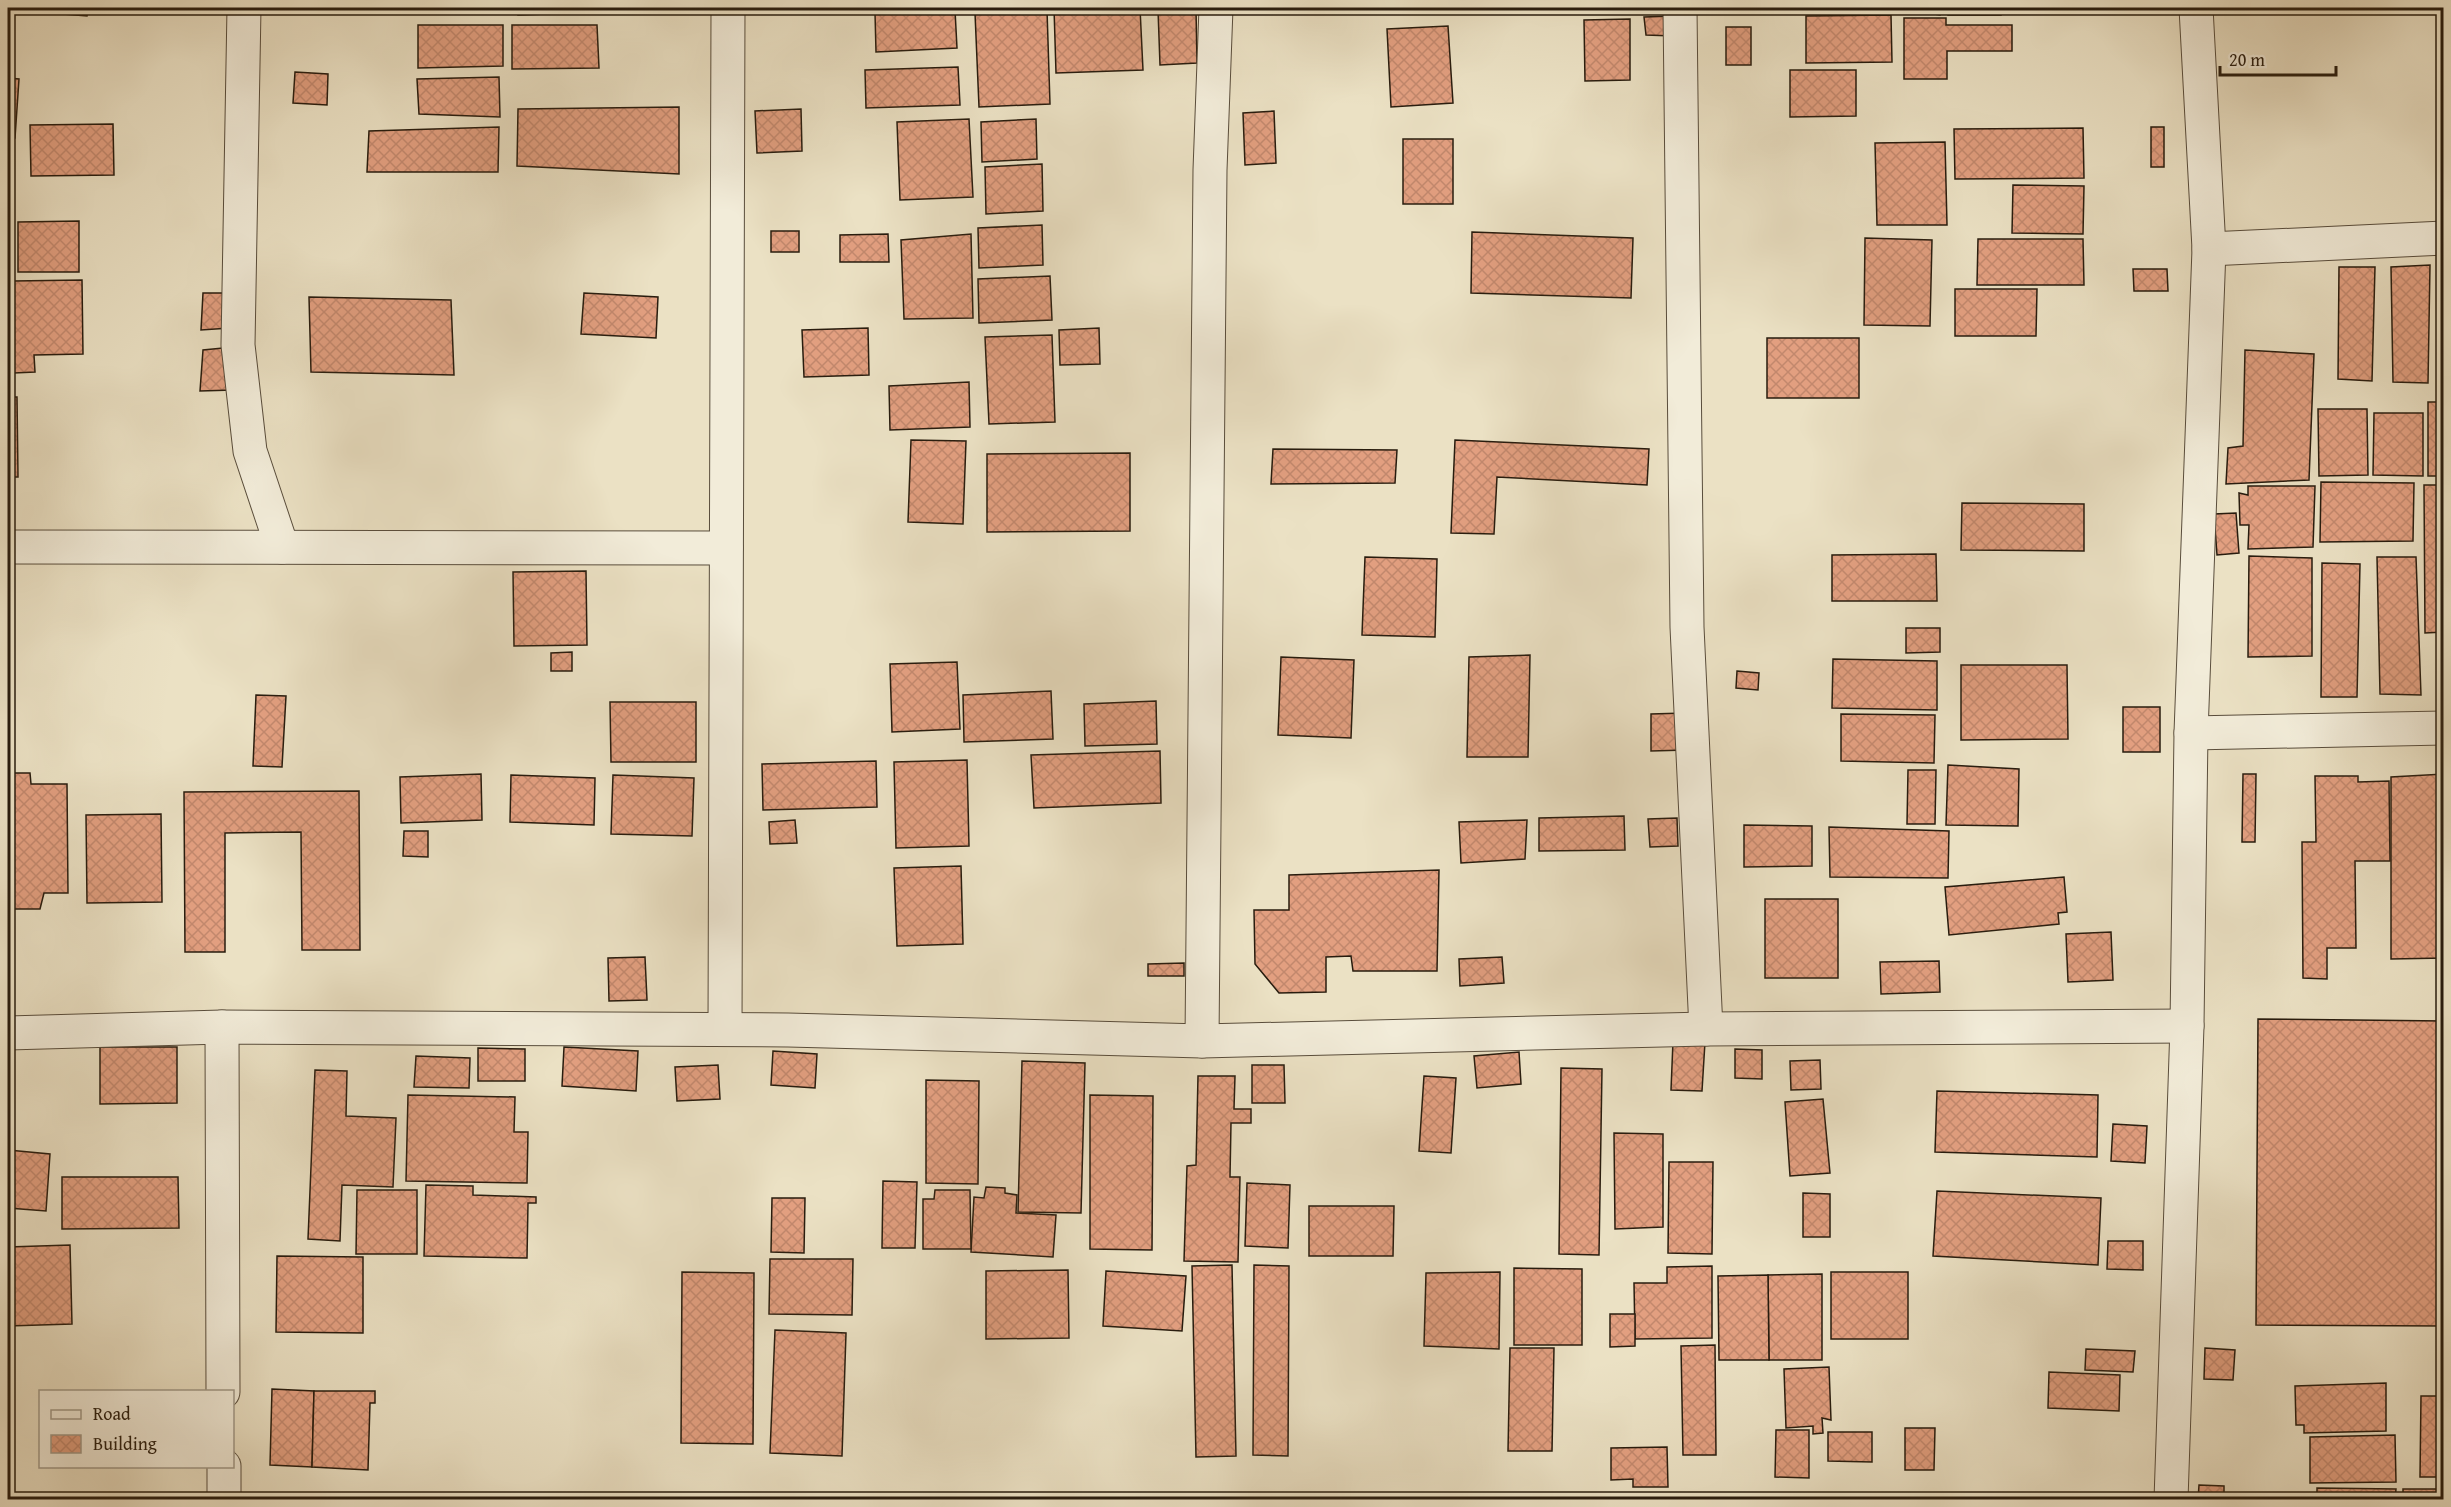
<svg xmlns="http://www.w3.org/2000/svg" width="2451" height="1507" viewBox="0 0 2451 1507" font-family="'Gentium Book Plus',serif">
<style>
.building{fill:url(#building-cross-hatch);stroke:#281c0e;stroke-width:1.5}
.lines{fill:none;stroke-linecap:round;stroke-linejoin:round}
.minor-casing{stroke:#594d3c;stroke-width:35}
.minor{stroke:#f2ecd9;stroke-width:33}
</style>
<defs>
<pattern id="building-cross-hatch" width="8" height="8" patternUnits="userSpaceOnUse" patternTransform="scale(1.5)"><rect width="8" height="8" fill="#e29f80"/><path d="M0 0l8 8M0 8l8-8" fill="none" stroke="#c2886d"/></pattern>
</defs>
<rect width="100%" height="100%" fill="#ebe1c4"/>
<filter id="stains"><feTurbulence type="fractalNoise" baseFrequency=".00333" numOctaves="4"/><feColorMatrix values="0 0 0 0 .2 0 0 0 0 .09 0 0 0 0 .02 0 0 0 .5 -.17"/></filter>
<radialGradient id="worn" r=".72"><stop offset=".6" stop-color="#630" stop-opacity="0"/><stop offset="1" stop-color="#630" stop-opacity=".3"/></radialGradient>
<g class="building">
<polygon points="51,8 88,8 87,16 51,13"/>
<polygon points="451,8 502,8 501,12 450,14"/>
<polygon points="518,8 612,8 612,12 518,15"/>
<polygon points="1054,8 1140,8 1143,70 1056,73"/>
<polygon points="1891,8 1941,8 1940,15"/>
<rect x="1948" y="8" width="53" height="7"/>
<polygon points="1196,9 1197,63 1160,65 1158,10"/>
<polygon points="955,10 957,48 876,52 875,13"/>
<polygon points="1047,10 1050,104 979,107 975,13"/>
<polygon points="1891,15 1892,62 1806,63 1806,16"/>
<polygon points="1673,16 1673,36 1646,35 1644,17"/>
<polygon points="1904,18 1946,18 1946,25 2012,25 2012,51 1947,51 1947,79 1904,79"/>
<polygon points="1630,19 1630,80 1585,81 1584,20"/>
<polygon points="418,25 503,25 503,66 418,68"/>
<polygon points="512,25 597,25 599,68 512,69"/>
<polygon points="1448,26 1453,103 1391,107 1387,29"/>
<rect x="1726" y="27" width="25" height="38"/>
<polygon points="958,67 960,105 866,108 865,70"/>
<polygon points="1790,70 1856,70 1856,116 1790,117"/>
<polygon points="295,72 328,74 327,105 293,103"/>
<polygon points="499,77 500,117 419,114 417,79"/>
<polygon points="8,78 19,79 15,138 8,137"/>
<polygon points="679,107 679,174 517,166 518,109"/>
<polygon points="801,109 802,151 757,153 755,111"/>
<polygon points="1274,111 1276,163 1245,165 1243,113"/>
<polygon points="969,119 973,197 900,200 897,122"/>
<polygon points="1036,119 1037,159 982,162 981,122"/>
<polygon points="113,124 114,175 31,176 30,125"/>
<polygon points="499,127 498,172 367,172 369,131"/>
<rect x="2151" y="127" width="13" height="40"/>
<polygon points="2083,128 2084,178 1955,179 1954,129"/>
<rect x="1403" y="139" width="50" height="65"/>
<polygon points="1945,142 1947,225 1877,225 1875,143"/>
<polygon points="1042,164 1043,211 986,214 985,167"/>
<polygon points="2013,185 2084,186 2083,234 2012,233"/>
<polygon points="79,221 79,272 18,272 18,222"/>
<polygon points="1042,225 1043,265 979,268 978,228"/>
<rect x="771" y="231" width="28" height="21"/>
<polygon points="1472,232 1633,238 1631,298 1471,293"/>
<polygon points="888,234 889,262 840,262 840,235"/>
<polygon points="971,234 973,318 904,319 901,240"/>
<polygon points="1865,238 1932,240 1930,326 1864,325"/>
<polygon points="1978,239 2083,239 2084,285 1977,285"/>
<polygon points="2430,265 2428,383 2393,382 2391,267"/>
<polygon points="2339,267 2375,267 2372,381 2338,379"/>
<polygon points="2133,269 2167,269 2168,291 2134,291"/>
<polygon points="1050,276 1052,320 979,323 978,279"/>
<polygon points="82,280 83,354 34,355 35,372 14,373 13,281"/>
<polygon points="1955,289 2037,289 2036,336 1955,336"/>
<polygon points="203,293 232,293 230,328 201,330"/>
<polygon points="584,293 658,297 656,338 581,334"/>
<polygon points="309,297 451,300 454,375 311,372"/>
<polygon points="868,328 869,375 804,377 802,330"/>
<polygon points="1099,328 1100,364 1060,365 1059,330"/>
<polygon points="1052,335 1055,422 989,424 985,337"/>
<rect x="1767" y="338" width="92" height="60"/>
<polygon points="233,347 233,390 200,391 203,350"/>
<polygon points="2245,350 2314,354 2309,480 2226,484 2228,448 2243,446"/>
<polygon points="969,382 970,427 890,430 889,386"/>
<polygon points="8,397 17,397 18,477 8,477"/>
<rect x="2428" y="402" width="16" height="74"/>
<polygon points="2318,409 2367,409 2368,475 2319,476"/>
<polygon points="2374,413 2423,413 2423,476 2373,475"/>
<polygon points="911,440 966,441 963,524 908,522"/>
<polygon points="1455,440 1649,449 1647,485 1497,477 1494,534 1451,533"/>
<polygon points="1273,449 1397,450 1395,483 1271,484"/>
<polygon points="1130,453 1130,531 987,532 987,454"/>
<polygon points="2321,482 2414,483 2413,541 2320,542"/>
<polygon points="2424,485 2444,485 2444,632 2425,633"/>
<polygon points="2248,486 2315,486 2313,547 2248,549 2249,525 2240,525 2239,493 2248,495"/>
<polygon points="1962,503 2084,504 2084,551 1961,550"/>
<polygon points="2236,513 2239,553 2217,555 2214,514"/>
<polygon points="1936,554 1937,601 1832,601 1832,555"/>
<polygon points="2249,556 2312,558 2312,656 2248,657"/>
<polygon points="1365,557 1437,559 1435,637 1362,635"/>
<polygon points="2377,557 2416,557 2421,695 2380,694"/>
<polygon points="2322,563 2360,564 2357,697 2321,697"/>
<polygon points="586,571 587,645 514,646 513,572"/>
<polygon points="1906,628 1940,628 1940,652 1906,653"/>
<polygon points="572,652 572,671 551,671 551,653"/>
<polygon points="1530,655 1528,757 1467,757 1469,657"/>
<polygon points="1281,657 1354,660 1351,738 1278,735"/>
<polygon points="1833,659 1937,661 1937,710 1832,708"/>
<polygon points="957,662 960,729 892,732 890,664"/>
<polygon points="1961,665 2067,665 2068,739 1961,740"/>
<polygon points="1737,671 1759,673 1758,690 1736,688"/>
<polygon points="1051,691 1053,739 964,742 963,695"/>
<polygon points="256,695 286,696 282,767 253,766"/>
<polygon points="1156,701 1157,744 1085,746 1084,704"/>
<polygon points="610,702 696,702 696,762 611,762"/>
<rect x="2123" y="707" width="37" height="45"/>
<polygon points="1685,713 1686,750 1651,751 1651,714"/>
<polygon points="1841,714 1935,715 1934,763 1841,761"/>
<polygon points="1160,751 1161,803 1034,808 1031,755"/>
<polygon points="967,760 969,846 896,848 894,762"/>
<polygon points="876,761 877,807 763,810 762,764"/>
<polygon points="1948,765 2019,769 2018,826 1946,825"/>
<polygon points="1908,770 1936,770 1935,824 1907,824"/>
<polygon points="8,773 30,773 31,784 67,784 68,893 44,893 40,909 14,909 14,891 8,891"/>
<polygon points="481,774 482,820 401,823 400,777"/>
<polygon points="2243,774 2256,774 2255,842 2242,842"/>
<polygon points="2444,774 2444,958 2391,959 2391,777"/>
<polygon points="511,775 595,778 594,825 510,822"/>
<polygon points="613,775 694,778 692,836 611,834"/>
<polygon points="2315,776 2358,776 2358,782 2389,781 2390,861 2355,861 2356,948 2327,948 2327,979 2303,978 2302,842 2316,842"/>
<polygon points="359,791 360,950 302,950 301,832 225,833 225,952 185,952 184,792"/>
<polygon points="161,814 162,902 87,903 86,815"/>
<polygon points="1624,816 1625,850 1539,851 1539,818"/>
<polygon points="1677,818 1678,846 1650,847 1648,819"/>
<polygon points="795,820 797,843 770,844 769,822"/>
<polygon points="1527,820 1525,859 1461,863 1459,822"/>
<polygon points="1744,825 1812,826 1812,866 1744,867"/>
<polygon points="1829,827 1949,831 1948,878 1830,877"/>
<polygon points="404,831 428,831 428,857 403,856"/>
<polygon points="961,866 963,944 897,946 894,868"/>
<polygon points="1439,870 1437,971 1353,971 1351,956 1326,957 1326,992 1279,993 1255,964 1254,910 1289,910 1289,875"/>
<polygon points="2064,877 2067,912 2058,913 2059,924 1949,935 1945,887"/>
<rect x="1765" y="899" width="73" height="79"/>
<polygon points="2111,932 2113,980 2068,982 2066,934"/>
<polygon points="645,957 647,1000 609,1001 608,958"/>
<polygon points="1502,957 1504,983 1460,986 1459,959"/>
<polygon points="1939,961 1940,992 1881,994 1880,962"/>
<polygon points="1184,963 1184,976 1148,976 1148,964"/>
<polygon points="2258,1019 2444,1021 2444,1326 2256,1325"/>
<polygon points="1673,1041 1705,1042 1702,1091 1671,1090"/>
<polygon points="100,1047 177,1047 177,1103 100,1104"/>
<polygon points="564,1047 638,1051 636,1091 562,1086"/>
<polygon points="478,1048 525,1049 525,1081 478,1081"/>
<polygon points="1735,1049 1762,1050 1762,1079 1735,1078"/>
<polygon points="773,1051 817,1054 815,1088 771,1085"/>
<polygon points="1519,1052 1521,1084 1477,1088 1474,1056"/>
<polygon points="416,1056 470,1058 469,1088 414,1087"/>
<polygon points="1820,1060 1821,1089 1791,1090 1790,1061"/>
<polygon points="1022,1061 1085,1063 1081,1213 1018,1212"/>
<polygon points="718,1065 720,1099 677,1101 675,1067"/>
<polygon points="1252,1065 1284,1065 1285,1103 1252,1103"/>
<polygon points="1561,1068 1602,1069 1599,1255 1559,1254"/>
<polygon points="315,1070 347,1071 346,1116 396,1118 393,1187 342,1185 340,1241 308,1239"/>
<polygon points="1198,1076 1235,1076 1234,1109 1251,1109 1251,1123 1231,1123 1230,1177 1240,1177 1238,1262 1184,1261 1187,1166 1196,1165"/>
<polygon points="1424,1076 1456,1078 1451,1153 1419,1151"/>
<polygon points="926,1080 979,1081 978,1184 926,1183"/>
<polygon points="1937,1091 2098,1095 2097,1157 1935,1152"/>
<polygon points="408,1095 515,1097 514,1132 528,1132 527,1183 406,1181"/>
<polygon points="1090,1095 1153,1096 1152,1250 1090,1249"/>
<polygon points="1823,1099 1830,1173 1790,1176 1785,1102"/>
<polygon points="2113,1124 2147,1126 2145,1163 2111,1161"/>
<polygon points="1614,1133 1663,1134 1663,1227 1615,1229"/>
<polygon points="8,1150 50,1154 46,1211 8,1208"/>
<polygon points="1669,1162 1713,1162 1712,1254 1668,1253"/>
<polygon points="62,1177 178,1177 179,1228 62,1229"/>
<polygon points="883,1181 917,1182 915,1248 882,1248"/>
<polygon points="1247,1183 1290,1185 1288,1248 1245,1246"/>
<polygon points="426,1185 473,1186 473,1195 536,1197 536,1203 528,1203 527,1258 424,1256"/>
<polygon points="986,1187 1005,1188 1005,1193 1017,1195 1016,1213 1056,1215 1053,1257 971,1252 974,1197 984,1198"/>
<polygon points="357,1190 417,1190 417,1254 356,1254"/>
<polygon points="935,1190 970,1190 971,1249 923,1249 923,1199 934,1199"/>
<polygon points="1937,1191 2101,1198 2098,1265 1933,1256"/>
<polygon points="1803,1193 1830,1194 1830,1237 1803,1237"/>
<polygon points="772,1198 805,1198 804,1253 771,1252"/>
<polygon points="1309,1206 1394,1206 1393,1256 1309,1256"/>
<polygon points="2108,1241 2143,1241 2143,1270 2107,1269"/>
<polygon points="70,1245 72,1324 8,1326 8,1247"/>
<polygon points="277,1256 363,1257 363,1333 276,1332"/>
<polygon points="770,1259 853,1259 852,1315 769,1314"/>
<polygon points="1232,1265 1236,1456 1196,1457 1192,1266"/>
<polygon points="1254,1265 1289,1266 1288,1456 1253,1455"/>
<polygon points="1712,1266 1712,1338 1635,1339 1634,1283 1667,1283 1667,1267"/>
<polygon points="1514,1268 1582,1269 1582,1345 1514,1345"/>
<polygon points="1068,1270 1069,1338 986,1339 986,1271"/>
<polygon points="1106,1271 1186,1276 1182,1331 1103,1326"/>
<polygon points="682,1272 754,1273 753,1444 681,1443"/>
<polygon points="1500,1272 1499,1349 1424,1346 1426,1273"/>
<rect x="1831" y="1272" width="77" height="67"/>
<polygon points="1822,1274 1822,1360 1769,1360 1768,1275"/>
<polygon points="1768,1275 1769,1360 1719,1360 1718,1276"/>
<polygon points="1610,1314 1635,1314 1635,1346 1610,1347"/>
<polygon points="775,1330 846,1333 842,1456 770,1453"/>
<polygon points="1715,1345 1716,1455 1683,1455 1681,1346"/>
<polygon points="1510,1348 1554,1348 1552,1451 1508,1451"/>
<polygon points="2205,1348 2235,1350 2233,1380 2204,1379"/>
<polygon points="2086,1349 2135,1351 2133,1372 2085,1370"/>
<polygon points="1829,1367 1831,1420 1822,1418 1823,1433 1813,1434 1813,1426 1786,1428 1784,1369"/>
<polygon points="2049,1372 2120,1375 2119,1411 2048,1408"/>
<polygon points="2386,1383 2386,1431 2304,1433 2304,1425 2296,1425 2295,1386"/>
<polygon points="272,1389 314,1391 312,1467 270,1465"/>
<polygon points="314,1391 375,1391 375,1403 370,1403 368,1470 312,1467"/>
<polygon points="2421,1396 2444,1396 2444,1477 2420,1477"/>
<polygon points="1905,1428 1935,1428 1934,1470 1905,1470"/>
<polygon points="1776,1430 1809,1430 1809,1478 1775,1477"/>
<polygon points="1828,1432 1872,1432 1872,1462 1828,1461"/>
<polygon points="2395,1435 2396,1482 2310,1483 2310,1437"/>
<polygon points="1667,1447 1668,1487 1633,1487 1633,1479 1611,1480 1611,1448"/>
<polygon points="2199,1485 2224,1486 2224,1500 2198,1500"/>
<polygon points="2317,1488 2396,1489 2395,1500 2317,1500"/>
<rect x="2403" y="1489" width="41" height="11"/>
<polygon points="2313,1493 2313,1500 2241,1500 2241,1494"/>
</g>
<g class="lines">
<defs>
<g id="minor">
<polyline points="244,8 238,345 250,451 282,547"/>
<polyline points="1680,8 1687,627 1706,1029"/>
<polyline points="2209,249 2444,238"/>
<polyline points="8,547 726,548"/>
<polyline points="2191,733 2444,728"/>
<polyline points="222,1027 223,1392"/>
<polyline points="725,1029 728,8"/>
<polyline points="8,1033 222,1027 788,1030 1202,1041 1706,1029 2187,1026"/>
<polyline points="1202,1041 1210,170 1216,8"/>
<polyline points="224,1466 224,1500"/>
<polyline points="2171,1500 2187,1026 2191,733 2209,249 2196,8"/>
</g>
</defs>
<use href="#minor" class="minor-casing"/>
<use href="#minor" class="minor"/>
</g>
<rect width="2451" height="1507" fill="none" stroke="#ebe1c4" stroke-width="30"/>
<rect x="9" y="9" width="2433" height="1489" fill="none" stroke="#281c0e" stroke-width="3"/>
<rect x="15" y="15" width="2421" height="1477" fill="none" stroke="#281c0e" stroke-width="1.5"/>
<rect x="39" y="1390" width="195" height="78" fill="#f2ecd9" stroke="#a19988" stroke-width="1.5"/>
<rect x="51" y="1410" width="30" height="9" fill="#f2ecd9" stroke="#a19988" stroke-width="1.5"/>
<text x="93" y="1420" font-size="18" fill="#281c0e">Road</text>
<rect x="51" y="1435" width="30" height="18" fill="url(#building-cross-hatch)" stroke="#a19988" stroke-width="1.5"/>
<text x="93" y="1450" font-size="18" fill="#281c0e">Building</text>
<path d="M2220 66v9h116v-9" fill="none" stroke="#281c0e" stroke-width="3"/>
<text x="2229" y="66" font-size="18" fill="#281c0e" stroke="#f2ecd9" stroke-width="4.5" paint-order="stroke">20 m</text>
<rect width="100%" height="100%" filter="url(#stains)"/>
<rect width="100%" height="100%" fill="url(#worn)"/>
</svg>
